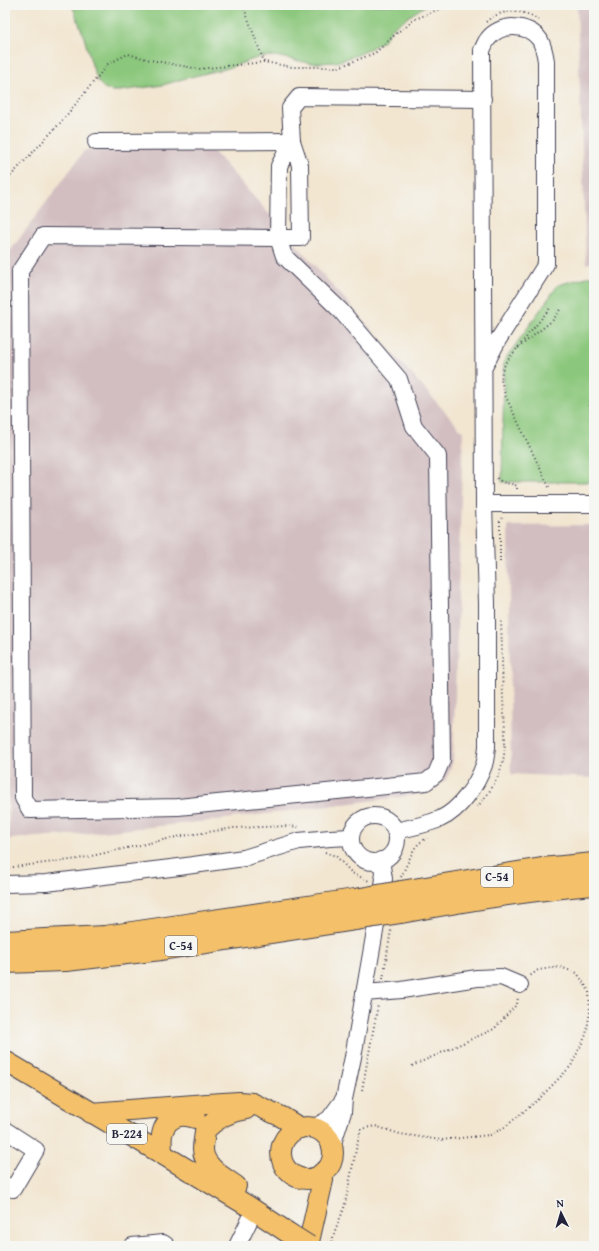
<svg xmlns="http://www.w3.org/2000/svg" width="599" height="1251" viewBox="0 0 599 1251" font-family="'Gentium Book Plus',serif">
<style>
.industrial{fill:#d2bec1}
.green{fill:#8bc77c;stroke:#56745c}
.lines{fill:none;stroke-linecap:round;stroke-linejoin:round}
.minor-casing{stroke:#413f52;stroke-width:18}
.major-casing{stroke:#413f52;stroke-width:22}
.highway-casing{stroke:#413f52;stroke-width:24}
.path{stroke:#413f52;stroke-width:2;stroke-dasharray:1 3;stroke-linecap:butt}
.minor{stroke:#fff;stroke-width:16}
.major{stroke:#f4c16b;stroke-width:20}
.highway{stroke:#f4c16b;stroke-width:22}
.major-bridge-casing{stroke:#413f52;stroke-width:22;stroke-linecap:butt}
.highway-bridge-casing{stroke:#413f52;stroke-width:24;stroke-linecap:butt}
.major-bridge{stroke:#f4c16b;stroke-width:20}
.highway-bridge{stroke:#f4c16b;stroke-width:22}
.labels{text-anchor:middle;stroke-width:3.5;stroke-linejoin:round;paint-order:stroke}
.shield{fill:#f6f6f2;stroke:#626272;stroke-width:1}
.shield-label{font-size:12px;font-weight:bold;fill:#22223b}
</style>
<rect width="100%" height="100%" fill="#f6f6f2"/>
<filter id="ink" filterUnits="userSpaceOnUse"><feTurbulence type="fractalNoise" baseFrequency=".025" numOctaves="2"/><feDisplacementMap in="SourceGraphic" scale="8" xChannelSelector="R" yChannelSelector="G"/><feConvolveMatrix kernelMatrix="1 2 1 2 8 2 1 2 1" color-interpolation-filters="sRGB"/></filter>
<filter id="wash" filterUnits="userSpaceOnUse"><feTurbulence type="fractalNoise" baseFrequency=".012" numOctaves="4" result="noise"/><feDisplacementMap in="SourceGraphic" scale="16" xChannelSelector="R" yChannelSelector="G"/><feGaussianBlur stdDeviation="0.9" result="paint"/><feColorMatrix in="noise" values="0 0 0 0 0 0 0 0 0 0 0 0 0 0 0 0 0 1.4 0 .05"/><feComposite in="paint" operator="in"/></filter>
<g filter="url(#wash)">
<rect width="100%" height="100%" fill="#f2e6d1"/>
<g class="industrial">
<polygon points="577,5 594,5 594,262 586,264"/>
<polygon points="206,143 463,432 453,761 447,778 437,787 424,794 208,821 82,834 9,839 5,528 5,258 85,150"/>
<polygon points="594,525 594,778 511,774 508,526"/>
</g>
<g class="green">
<polygon points="72,5 426,5 392,28 388,35 382,42 360,54 336,62 319,63 309,63 275,56 260,57 228,68 186,78 163,85 120,91 112,91 104,88 98,82 92,65 83,34"/>
<polygon points="594,275 594,482 502,482 504,361 558,285"/>
</g>
</g>
<g filter="url(#ink)">
<g class="lines">
<defs>
<g id="minor">
<polyline points="292,141 279,166 278,238 301,238 300,165 292,141 290,108 299,97 483,99"/>
<polyline points="96,142 292,141"/>
<polygon points="43,236 278,238 284,256 341,311 399,379 414,426 438,456 442,760 436,774 426,782 178,807 30,810 23,798 20,271"/>
<polyline points="484,504 594,504"/>
<circle cx="374" cy="839" r="23"/>
<path d="M 395,831 C 410,828 425,825 440,819 C 460,810 477,785 484,765 C 486,759 486,753 487,747 L 487,603 L 484,504 L 482,50 C 484,47 485,42 488,39 C 500,23 528,23 540,40 C 543,46 545,54 546,61 L 546,264 L 498,340 L 484,367"/>
<polyline points="5,884 46,883 179,867 244,858 299,841 330,838 351,837"/>
<polyline points="364,993 402,990 477,978 501,977 520,985"/>
<polyline points="317,1129 320,1124 329,1119 343,1100"/>
<polyline points="5,1130 36,1150 13,1189 5,1185"/>
<polyline points="332,1146 343,1112 344,1099 353,1057 375,931 384,879 381,860"/>
<polyline points="132,1246 163,1243 167,1246"/>
<polyline points="237,1246 254,1211"/>
</g>
<g id="major">
<polyline points="5,1061 162,1154 248,1206 290,1234"/>
<polyline points="91,1113 207,1104 239,1102 252,1103 282,1117 300,1128"/>
<circle cx="307" cy="1153" r="26"/>
<path d="M 162,1154 C 162,1148 161,1141 162,1135 C 165,1118 180,1112 195,1118"/>
<path d="M 236,1186 C 223,1177 203,1166 203,1149 C 203,1142 205,1136 205,1130 C 217,1118 230,1111 246,1109"/>
<polyline points="308,1246 323,1180 322,1173"/>
</g>
<g id="highway">
<polyline points="401,892 542,869 594,864"/>
<path d="M 401,912 C 465,900 529,889 594,884"/>
<polyline points="5,942 105,937 355,900"/>
<polyline points="5,962 66,960 161,949 356,919"/>
</g>
</defs>
<use href="#minor" class="minor-casing"/>
<use href="#major" class="major-casing"/>
<use href="#highway" class="highway-casing"/>
<g class="path">
<polyline points="243,5 264,62"/>
<path d="M 486,22 C 499,9 524,8 538,20"/>
<polyline points="5,182 62,121 108,64 128,54 150,60 199,69 264,62 292,67 339,67 375,53 399,31 405,28 413,20 449,5"/>
<polyline points="518,348 553,320 561,308"/>
<path d="M 594,394 C 589,402 588,411 594,419"/>
<path d="M 497,478 C 503,485 510,482 517,486 L 517,492"/>
<polyline points="549,487 505,395 501,380 502,371 506,362 551,307"/>
<polyline points="500,562 500,521 502,518"/>
<path d="M 477,807 C 487,796 497,782 501,768 C 508,748 504,720 503,698 C 502,672 502,645 501,619"/>
<polyline points="325,852 336,856 352,873 369,881"/>
<polyline points="5,868 78,859 176,837 234,828 290,826 300,827"/>
<polyline points="401,877 414,849 419,843 427,838"/>
<polyline points="383,979 391,930"/>
<polyline points="412,1066 494,1029 517,1004 518,997"/>
<polyline points="362,1090 378,1005"/>
<path d="M 332,1246 C 332,1232 340,1221 344,1208 C 350,1182 354,1155 361,1129 L 375,1126 L 400,1134 L 441,1140 L 490,1135 L 505,1127 L 539,1099 L 571,1066 L 586,1035 L 590,1012 L 589,991 L 577,973 L 560,967 L 538,970 L 530,976"/>
</g>
<use href="#minor" class="minor"/>
<use href="#major" class="major"/>
<use href="#highway" class="highway"/>
<defs>
<polyline id="major-bridge" points="290,1234 309,1246"/>
<g id="highway-bridge">
<polyline points="355,900 401,892"/>
<polyline points="356,919 401,912"/>
</g>
</defs>
<use href="#major-bridge" class="major-bridge-casing"/>
<use href="#highway-bridge" class="highway-bridge-casing"/>
<use href="#major-bridge" class="major-bridge"/>
<use href="#highway-bridge" class="highway-bridge"/>
</g>
</g>
<g class="labels">
<g class="shield">
<rect x="481" y="867" width="32" height="20" rx="3"/>
<rect x="165" y="936" width="32" height="20" rx="3"/>
<rect x="107" y="1124" width="40" height="20" rx="3"/>
</g>
<g class="shield-label">
<text x="497" y="881">C-54</text>
<text x="181" y="950">C-54</text>
<text x="127" y="1138">B-224</text>
</g>
</g>
<rect width="599" height="1251" fill="none" stroke="#f6f6f2" stroke-width="20"/>
<g transform="translate(561 1213) rotate(355)" stroke="#f6f6f2" stroke-width="3" paint-order="stroke">
<path d="M0-3L7 15L0 10L-7 15Z" fill="#22223b"/>
<text y="-6" font-size="11" font-weight="bold" text-anchor="middle" fill="#22223b">N</text>
</g>
</svg>
